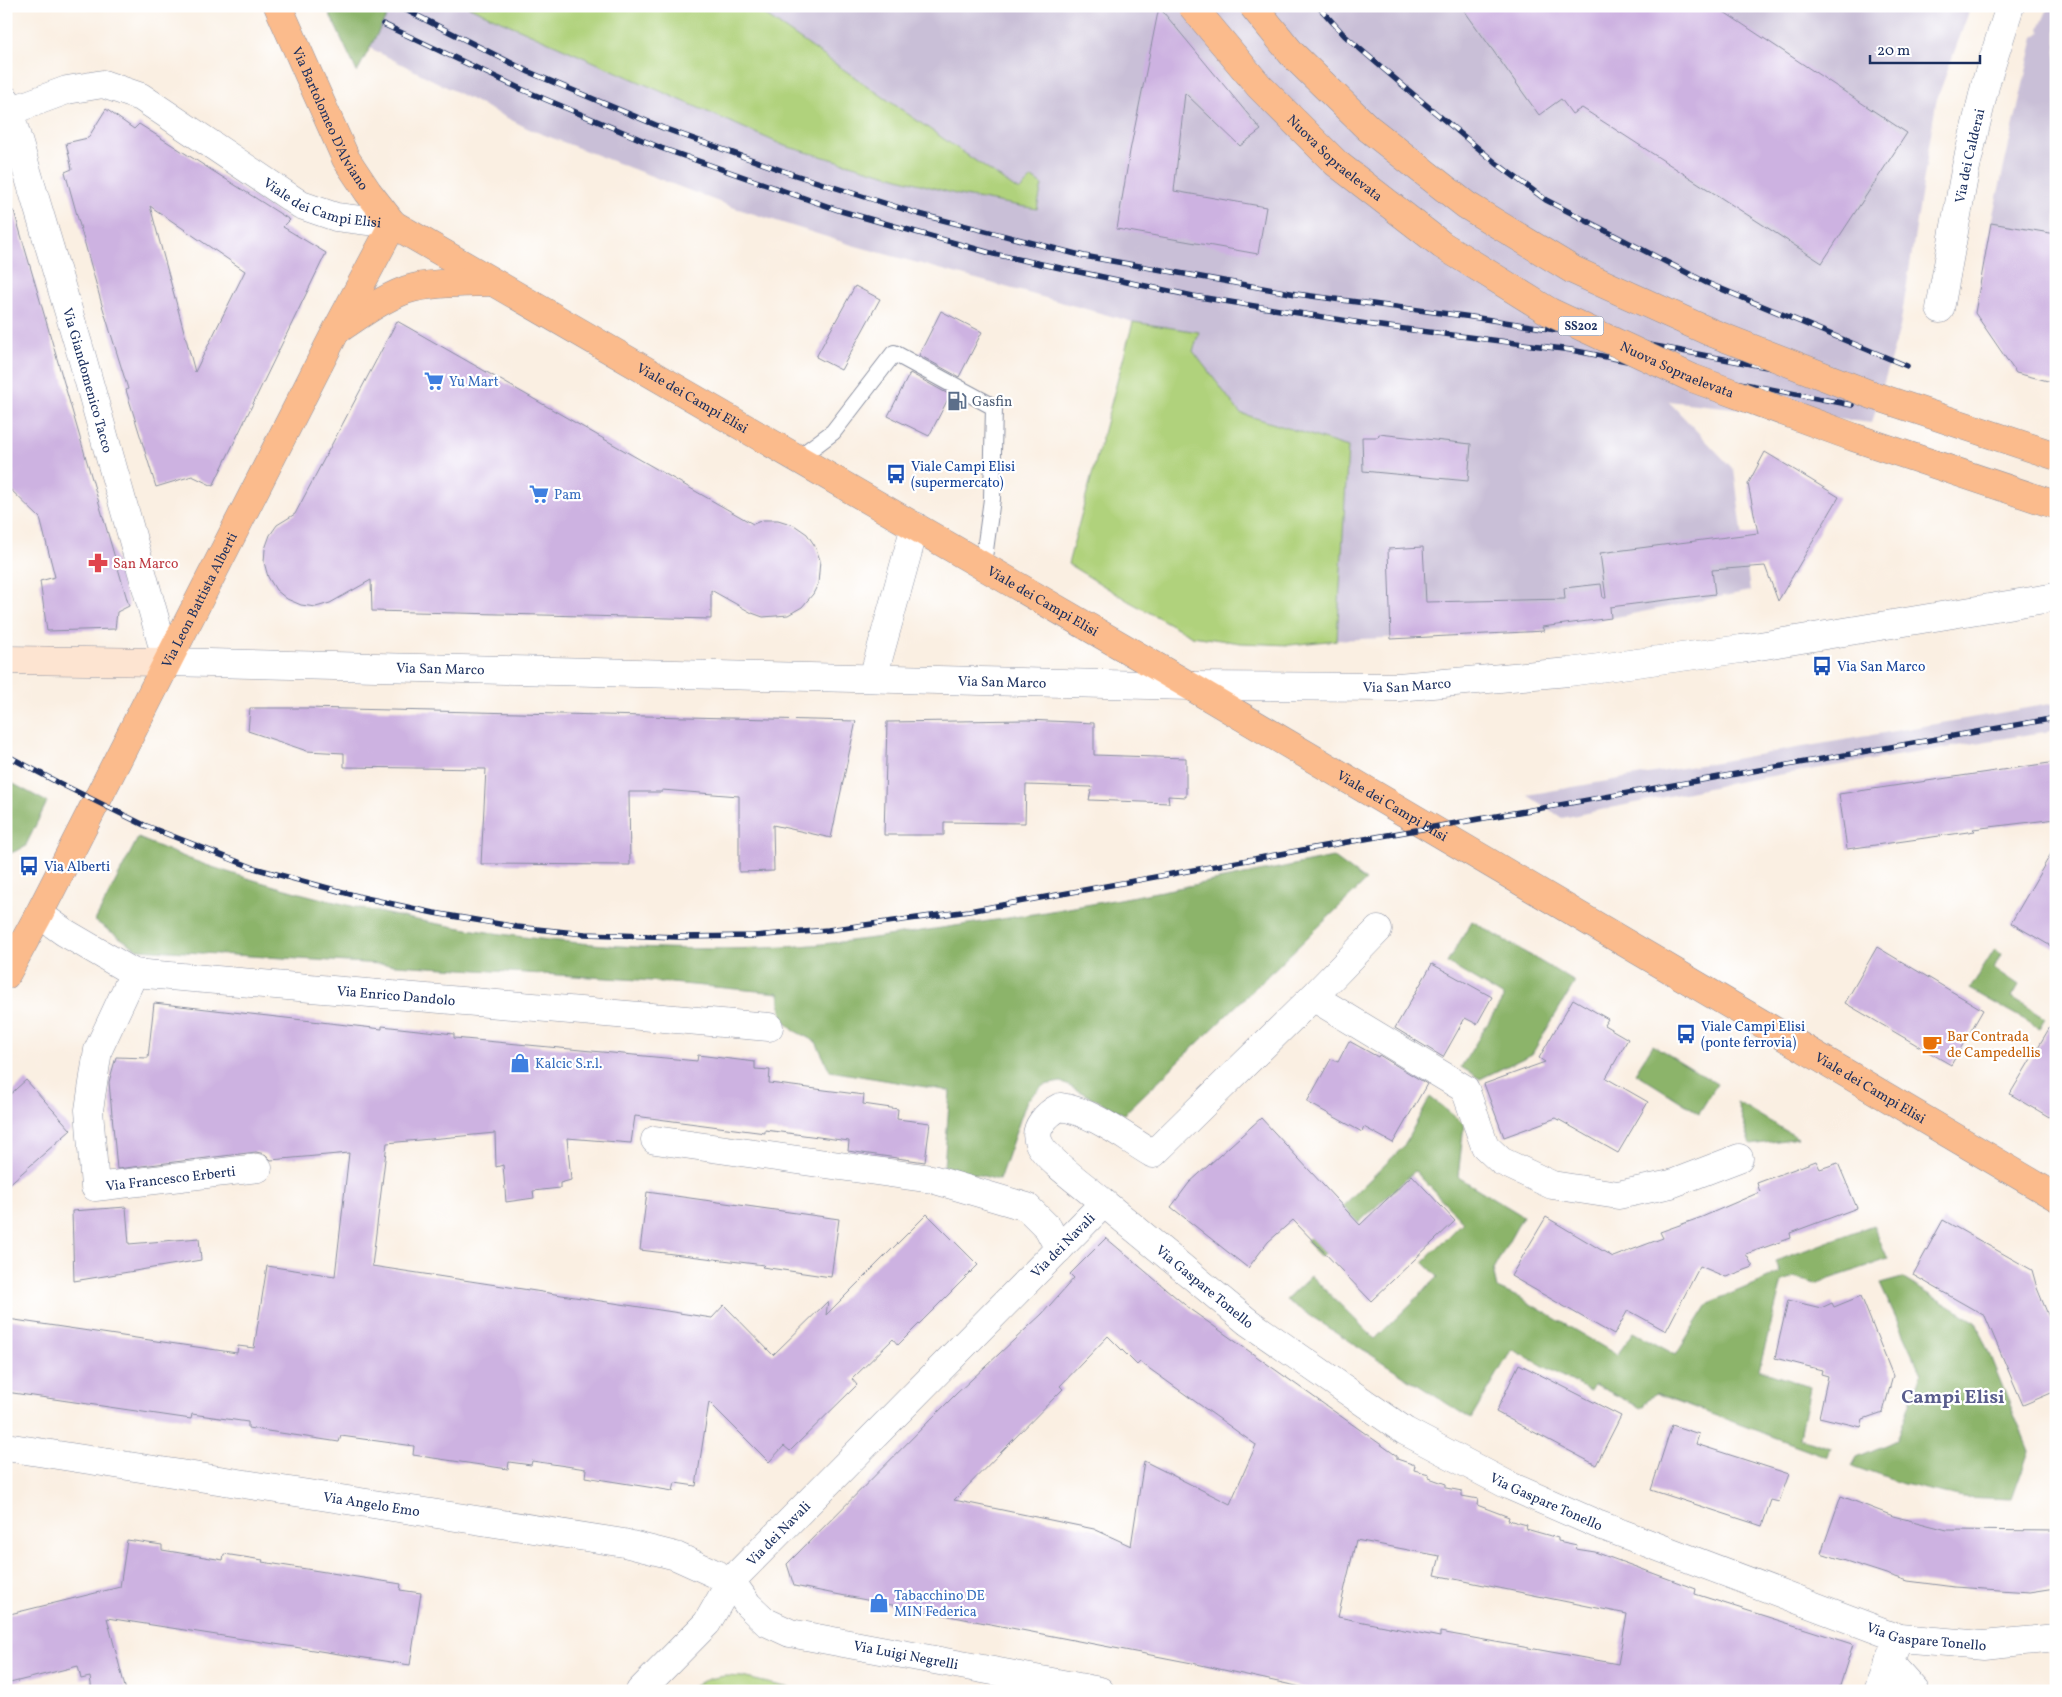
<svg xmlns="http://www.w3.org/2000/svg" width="2062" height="1697" viewBox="0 0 2062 1697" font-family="Vollkorn,serif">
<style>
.industrial{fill:#c9bfd7}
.green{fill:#b0d27b;stroke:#66806c}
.forest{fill:#8cb46b;stroke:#547264}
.building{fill:#cdb2e1;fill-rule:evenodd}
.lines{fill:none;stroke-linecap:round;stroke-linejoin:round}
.lane-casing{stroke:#8a8fa0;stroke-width:18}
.street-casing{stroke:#8a8fa0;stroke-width:29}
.secondary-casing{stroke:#8a8fa0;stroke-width:29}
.primary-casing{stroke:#8a8fa0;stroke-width:29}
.lane{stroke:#fff;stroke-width:16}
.street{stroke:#fff;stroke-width:28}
.secondary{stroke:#fde4d1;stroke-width:28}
.primary{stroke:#fbbb8c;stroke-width:28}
.rail-casing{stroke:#1b2f5e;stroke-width:5.5}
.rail{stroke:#fff;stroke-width:4;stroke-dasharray:11;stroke-linecap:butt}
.highway-bridge-casing{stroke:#8a8fa0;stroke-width:29;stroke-linecap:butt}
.highway-bridge{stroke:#fbbb8c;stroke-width:28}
.labels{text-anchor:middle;stroke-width:4.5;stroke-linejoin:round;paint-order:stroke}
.shield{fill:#fff;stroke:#5f6d8e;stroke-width:1}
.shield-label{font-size:12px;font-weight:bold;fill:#1b2f5e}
.street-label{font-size:14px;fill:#1b2f5e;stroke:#fff}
.shop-label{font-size:14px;fill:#366cbe;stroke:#fff;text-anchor:start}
.service-label{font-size:14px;fill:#4e5e75;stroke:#fff;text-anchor:start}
.transit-label{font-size:14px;fill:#164399;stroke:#fff;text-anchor:start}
.health-label{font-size:14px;fill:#be3a42;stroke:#fff;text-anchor:start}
.food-label{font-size:14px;fill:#c56008;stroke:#fff;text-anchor:start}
.district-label{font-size:19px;font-weight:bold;fill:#595d8c;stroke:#fff}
</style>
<rect width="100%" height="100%" fill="#fff"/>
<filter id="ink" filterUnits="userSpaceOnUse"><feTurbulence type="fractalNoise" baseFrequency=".02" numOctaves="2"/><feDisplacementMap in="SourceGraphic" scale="10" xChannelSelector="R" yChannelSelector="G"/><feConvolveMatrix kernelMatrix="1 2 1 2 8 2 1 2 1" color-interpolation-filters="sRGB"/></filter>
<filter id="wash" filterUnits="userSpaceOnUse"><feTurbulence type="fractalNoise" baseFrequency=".0096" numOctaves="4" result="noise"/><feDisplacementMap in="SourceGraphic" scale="20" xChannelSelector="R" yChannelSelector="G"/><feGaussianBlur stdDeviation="1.12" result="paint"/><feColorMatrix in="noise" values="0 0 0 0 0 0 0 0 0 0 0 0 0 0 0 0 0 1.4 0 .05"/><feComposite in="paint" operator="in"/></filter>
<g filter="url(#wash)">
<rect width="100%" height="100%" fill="#faefe2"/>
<g class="industrial">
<polygon points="392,6 467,6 785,146 959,195 1036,209 1019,191 752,6 1971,6 1936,102 1900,327 1872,423 1668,401 1734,470 1750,591 1544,631 1337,640 1348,447 1240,413 1193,351 1199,332 1133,322 852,245 732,207 529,129 370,48"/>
<polygon points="2049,6 2056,6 2056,383 1991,223 2034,37 2041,32 2039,29"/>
<polygon points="2056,703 2056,730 1747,780 1562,818 1527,795"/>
</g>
<g class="green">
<polygon points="467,6 752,6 1019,191 1032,178 1042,185 1037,209 959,195 785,146"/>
<polygon points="1133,322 1199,332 1193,351 1240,413 1348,447 1337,640 1290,645 1241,643 1192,636 1130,602 1068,564"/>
<path d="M 725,1676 L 742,1677 L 803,1691 L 687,1691 C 698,1681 710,1678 725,1676 Z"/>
</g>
<g class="forest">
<polygon points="326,6 392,6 357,72"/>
<polygon points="6,780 47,802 25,847 6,855"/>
<path d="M 138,838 C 160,847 183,857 206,865 C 391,926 589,957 784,947 C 839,944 894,935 948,927 C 1077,909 1205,883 1333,857 L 1366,881 L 1124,1114 L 1061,1082 L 1044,1085 L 1027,1100 L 999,1180 L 944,1166 L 950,1091 L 830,1071 L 816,1042 L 793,1030 L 782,1018 L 779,993 L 639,980 L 137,949 L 95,921 Z"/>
<polygon points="1472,921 1575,982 1532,1054 1480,1079 1461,1067 1504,997 1447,963"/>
<polygon points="1995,949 2001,954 1994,968 2019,985 2012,997 2045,1018 2039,1028 1970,989"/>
<polygon points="1653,1045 1717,1084 1699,1113 1635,1073"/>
<polygon points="1430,1097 1464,1124 1458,1177 1523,1216 1493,1270 1497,1288 1522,1299 1617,1355 1634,1332 1676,1355 1709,1303 1780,1273 1776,1261 1873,1225 1888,1259 1815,1284 1794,1277 1782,1281 1759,1370 1810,1387 1800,1438 1831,1448 1828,1457 1655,1393 1641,1408 1594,1384 1590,1391 1512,1349 1471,1419 1286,1300 1311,1276 1375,1339 1438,1277 1423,1262 1463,1222 1415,1171 1321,1257 1306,1242 1403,1147"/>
<polygon points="1737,1102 1798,1138 1751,1145"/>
<polygon points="1902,1278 1976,1322 2029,1451 2012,1499 1962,1497 1903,1484 1852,1466 1857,1457 1897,1440 1921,1373 1880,1284"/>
</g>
<g id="blocks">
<g class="building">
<polygon points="1461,6 1715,6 1907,133 1822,263 1582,108 1572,114 1561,99 1539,115"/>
<polygon points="1159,7 1261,130 1240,146 1185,93 1174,191 1266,207 1258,254 1117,229 1130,151"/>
<path d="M 106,109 L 134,129 L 139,124 L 290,220 L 283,227 L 326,253 L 213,486 L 192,476 L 156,487 L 126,390 L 128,389 L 102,305 L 65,172 L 72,169 L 66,143 L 88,138 ZM 150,206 L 245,271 L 195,372 Z"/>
<polygon points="14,211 129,606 117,612 115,629 47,631 40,581 55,577 40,518 6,485 6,470 10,466 6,450 6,212"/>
<polygon points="1991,223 2056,234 2056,383 2016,373 1975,313"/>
<polygon points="855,286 880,299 841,370 816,357"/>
<polygon points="941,311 982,332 959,377 919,355"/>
<polygon points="397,321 753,524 763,520 778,520 794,525 807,534 815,546 820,560 818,584 813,594 802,607 788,615 763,617 752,613 711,590 711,619 372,611 371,580 330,603 316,607 301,605 287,599 276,590 268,577 264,562 265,549 270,535 277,525 295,514"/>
<polygon points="910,373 950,395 929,436 888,416"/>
<polygon points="1379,434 1471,444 1468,481 1363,471 1362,437 1378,437"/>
<polygon points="1765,452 1839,497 1778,601 1765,566 1712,570 1715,594 1610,607 1611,618 1542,627 1544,631 1391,639 1388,549 1423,547 1426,602 1565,599 1564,588 1601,584 1603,598 1606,598 1600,553 1758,533 1748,484"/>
<polygon points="250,708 306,708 856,721 831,838 773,825 774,871 739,872 739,796 662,790 662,792 629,792 630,865 481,864 486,769 344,767 344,753 307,751 248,731"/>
<polygon points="1027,720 1094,723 1094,755 1186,758 1186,797 1168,796 1169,803 1089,800 1092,787 1026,785 1025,823 944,822 944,835 884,835 887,722"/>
<polygon points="2056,762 2056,819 1973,829 1975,831 1847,849 1839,794"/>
<polygon points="2056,845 2056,949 2011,923"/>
<polygon points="1877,947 1983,1010 1951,1065 1845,1003"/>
<polygon points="1432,964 1492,997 1477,1024 1465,1018 1443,1057 1395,1028"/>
<polygon points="1573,999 1608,1019 1604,1025 1628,1039 1606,1078 1648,1102 1618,1153 1556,1118 1504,1137 1484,1084 1545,1062 1539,1058"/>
<polygon points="154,1003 382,1029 382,1026 454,1034 454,1038 697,1061 698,1055 755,1062 755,1069 770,1070 769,1083 864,1095 863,1104 898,1109 897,1119 930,1123 925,1162 848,1151 849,1141 765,1130 765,1133 635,1116 631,1143 567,1138 571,1180 560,1183 560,1188 533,1191 534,1198 506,1202 503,1165 496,1167 495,1133 387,1143 372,1266 712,1318 724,1305 773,1355 828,1301 826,1315 927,1214 978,1265 898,1345 893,1339 852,1379 857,1385 790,1451 784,1446 769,1462 709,1402 696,1486 675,1483 673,1491 585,1477 586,1469 532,1461 531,1465 509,1462 508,1469 413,1455 414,1446 341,1436 339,1442 248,1428 248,1422 192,1414 191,1419 6,1392 6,1336 8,1319 237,1353 238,1346 254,1348 267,1266 335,1276 349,1153 271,1160 265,1154 256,1152 117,1169 109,1082 116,1057 148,1058"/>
<polygon points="2056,1017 2056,1121 2010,1094"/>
<polygon points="1349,1041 1378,1057 1379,1055 1427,1084 1393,1143 1364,1127 1362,1132 1307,1102 1331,1059 1338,1062"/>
<polygon points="26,1080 71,1130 6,1187 6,1098"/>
<polygon points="1261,1118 1360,1225 1412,1175 1455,1221 1371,1301 1293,1220 1268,1242 1248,1268 1171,1207 1189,1183"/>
<polygon points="1816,1161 1820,1169 1838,1163 1857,1208 1790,1233 1791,1238 1746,1254 1753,1267 1726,1277 1700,1266 1666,1331 1628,1310 1614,1335 1511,1276 1546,1217 1613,1257 1663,1238 1660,1232 1702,1217 1760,1192 1757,1183"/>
<polygon points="647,1192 839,1219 831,1277 762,1267 764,1265 640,1250"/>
<polygon points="126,1207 129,1244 199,1238 201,1260 74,1281 72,1211"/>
<polygon points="1943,1220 2032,1270 2037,1288 2056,1334 2056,1391 2023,1405 1985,1316 1913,1275"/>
<path d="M 1106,1238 L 1191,1310 L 1397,1456 L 1397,1459 L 1415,1465 L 1414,1470 L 1429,1474 L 1429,1478 L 1446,1484 L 1446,1488 L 1462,1491 L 1462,1496 L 1478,1499 L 1477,1505 L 1509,1517 L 1508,1520 L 1527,1525 L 1526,1529 L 1558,1538 L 1558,1541 L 1577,1545 L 1576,1549 L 1595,1552 L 1696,1589 L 1695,1594 L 1853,1644 L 1838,1691 L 1319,1691 L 1192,1663 L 794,1586 L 787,1564 L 957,1393 L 1042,1314 L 1074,1278 L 1070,1274 ZM 1108,1336 L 1137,1365 L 1140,1362 L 1256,1445 L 1230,1504 L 1144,1461 L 1131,1546 L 1094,1529 L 954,1500 L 1063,1389 L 1060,1386 ZM 1356,1540 L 1440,1556 L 1435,1575 L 1627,1614 L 1618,1664 L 1440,1632 L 1440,1637 L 1338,1617 Z"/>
<polygon points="1861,1296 1893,1376 1883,1412 1863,1419 1861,1427 1819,1417 1828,1376 1821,1374 1822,1370 1775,1358 1788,1300 1821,1308 1832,1303 1834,1307"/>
<polygon points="1519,1364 1621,1416 1596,1465 1496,1412"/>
<polygon points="1672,1425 1699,1434 1696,1444 1789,1474 1779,1502 1771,1500 1762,1526 1651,1490"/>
<polygon points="1841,1496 1893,1516 1947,1530 2056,1531 2056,1588 2030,1592 1954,1587 1908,1581 1821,1553"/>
<polygon points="127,1540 162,1545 162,1550 223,1560 224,1554 263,1560 262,1562 401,1584 400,1590 421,1593 410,1665 107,1618 126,1691 92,1691 90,1677 81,1679 78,1666 6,1684 6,1615 120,1587"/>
</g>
</g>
</g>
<g filter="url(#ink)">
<use href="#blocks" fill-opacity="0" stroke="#8a8fa0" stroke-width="1"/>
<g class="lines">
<defs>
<polyline id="lane" points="797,459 833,432 894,353 994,407 992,499 983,565"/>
<g id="street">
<path id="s1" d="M 6,100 L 82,357 L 167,662 L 1190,686 L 1398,687 L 1569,672 L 1741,649 L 2056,597"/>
<path id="s2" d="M 10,111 L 67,90 L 103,84 L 141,97 L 301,205 L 336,217 L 393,224"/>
<path id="s3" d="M 1940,309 L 1965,171 L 1986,82 L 2010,6"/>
<polyline points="873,678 915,526"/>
<path id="s4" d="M 39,914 L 64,932 L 134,973 L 769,1027"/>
<path id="s5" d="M 134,973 L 98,1050 L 89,1110 L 95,1187 L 258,1168"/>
<polyline points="1313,997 1465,1089 1485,1146 1501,1161 1552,1185 1618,1195 1671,1184 1739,1158"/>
<polyline points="655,1140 932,1179 1027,1207 1048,1228 1059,1249"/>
<path id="s6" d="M 1104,1203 L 1248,1322 L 1405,1431 L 1508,1485 L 1597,1524 L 1899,1638 L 1983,1645 L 2056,1638"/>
<path id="s7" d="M 6,1447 L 624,1543 L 676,1556 L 731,1581 L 748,1605 L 766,1622 L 790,1633 L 1100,1691"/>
<polyline points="1889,1662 1915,1691"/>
<path id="s8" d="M 640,1691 L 707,1623 L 731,1581 L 1104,1203 C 1090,1190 1045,1159 1039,1143 C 1032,1128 1048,1113 1060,1107 C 1092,1111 1126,1138 1153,1154 L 1313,997 L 1378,930"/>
<polyline points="1878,1691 1899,1638"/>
</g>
<polyline id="secondary" points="6,660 167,662"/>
<g id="primary">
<path id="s9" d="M 278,6 L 346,159 L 368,192 L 393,224 L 1190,686 L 2056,1197"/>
<path d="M 339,329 C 360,315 382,299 406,290 C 430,282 466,283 491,282"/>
<path id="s10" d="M 6,975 L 39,914 L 335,333 L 393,224"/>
</g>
</defs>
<use href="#lane" class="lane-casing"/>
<use href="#street" class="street-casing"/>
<use href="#secondary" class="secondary-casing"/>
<use href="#primary" class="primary-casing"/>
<use href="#lane" class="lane"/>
<use href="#street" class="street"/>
<use href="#secondary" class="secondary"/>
<use href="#primary" class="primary"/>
<defs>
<g id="rail">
<polyline points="398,6 529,72 663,128 792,174 919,214 1084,256 1296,294 1472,317 1634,342 1872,387"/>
<polyline points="1318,6 1345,36 1407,89 1496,163 1546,200 1707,283 1907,366"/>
<polyline points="383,24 521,89 661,148 841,211 994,254 1193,296 1373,325 1571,350 1852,405"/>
<polyline points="6,755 57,782 144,825 254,868 361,897 434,913 517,927 585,934 678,937 753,936 828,930 969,911 1319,847 2056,718"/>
</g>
</defs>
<use href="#rail" class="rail-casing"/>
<use href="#rail" class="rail"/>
<defs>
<g id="highway-bridge">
<path id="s11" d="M 1192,6 L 1259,86 L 1336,163 L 1442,245 L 1550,312 L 1692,378 L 1853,437 L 2056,505"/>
<polyline points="1253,6 1292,54 1368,128 1466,205 1573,270 1710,332 1872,395 2056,456"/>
</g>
</defs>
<use href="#highway-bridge" class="highway-bridge-casing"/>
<use href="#highway-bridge" class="highway-bridge"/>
</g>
</g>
<defs>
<symbol id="supermarket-bare" viewBox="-9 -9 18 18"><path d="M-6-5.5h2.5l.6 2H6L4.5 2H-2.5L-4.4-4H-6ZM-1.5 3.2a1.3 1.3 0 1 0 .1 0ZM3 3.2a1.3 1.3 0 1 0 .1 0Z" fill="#3f7fe0" stroke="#fff" stroke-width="2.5" paint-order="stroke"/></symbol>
<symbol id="fuel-bare" viewBox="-9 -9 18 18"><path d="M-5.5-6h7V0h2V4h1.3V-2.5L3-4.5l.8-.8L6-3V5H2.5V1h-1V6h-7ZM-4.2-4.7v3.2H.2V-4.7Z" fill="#5c6f8a" stroke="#fff" stroke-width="2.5" paint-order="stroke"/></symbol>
<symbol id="bus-bare" viewBox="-9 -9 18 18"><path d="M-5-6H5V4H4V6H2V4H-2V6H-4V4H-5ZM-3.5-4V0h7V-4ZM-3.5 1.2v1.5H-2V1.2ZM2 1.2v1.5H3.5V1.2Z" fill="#1a4fb4" stroke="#fff" stroke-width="2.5" paint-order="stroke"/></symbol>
<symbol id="pharmacy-bare" viewBox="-9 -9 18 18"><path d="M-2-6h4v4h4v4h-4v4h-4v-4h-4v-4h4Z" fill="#e0444e" stroke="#fff" stroke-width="2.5" paint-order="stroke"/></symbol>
<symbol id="cafe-bare" viewBox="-9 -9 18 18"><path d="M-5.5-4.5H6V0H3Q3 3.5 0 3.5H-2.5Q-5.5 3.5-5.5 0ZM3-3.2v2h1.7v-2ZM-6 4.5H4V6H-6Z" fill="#e8710a" stroke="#fff" stroke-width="2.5" paint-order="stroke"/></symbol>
<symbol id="shop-bare" viewBox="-9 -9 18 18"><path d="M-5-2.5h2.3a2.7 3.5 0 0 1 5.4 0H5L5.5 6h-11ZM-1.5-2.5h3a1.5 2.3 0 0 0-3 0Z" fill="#3f7fe0" stroke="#fff" stroke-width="2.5" paint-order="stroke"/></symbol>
</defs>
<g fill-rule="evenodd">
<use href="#supermarket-bare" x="420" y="367" width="28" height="28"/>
<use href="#fuel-bare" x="943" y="387" width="28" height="28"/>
<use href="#bus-bare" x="882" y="460" width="28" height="28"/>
<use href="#supermarket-bare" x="525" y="480" width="28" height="28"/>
<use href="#pharmacy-bare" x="84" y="549" width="28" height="28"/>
<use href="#bus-bare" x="1808" y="652" width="28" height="28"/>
<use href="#bus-bare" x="15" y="852" width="28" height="28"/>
<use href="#bus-bare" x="1672" y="1020" width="28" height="28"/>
<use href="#cafe-bare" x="1918" y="1030" width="28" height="28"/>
<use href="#shop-bare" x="506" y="1049" width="28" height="28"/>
<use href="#shop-bare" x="865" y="1589" width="28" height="28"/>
</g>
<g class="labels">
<rect class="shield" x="1558.5" y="316.5" width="45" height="19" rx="4"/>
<g class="shield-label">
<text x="1581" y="330">SS202</text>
</g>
<g class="street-label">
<text dy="5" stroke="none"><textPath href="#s9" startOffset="124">Via Bartolomeo D'Alviano</textPath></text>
<text dy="5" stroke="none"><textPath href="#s11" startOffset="209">Nuova Sopraelevata</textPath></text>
<text dy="5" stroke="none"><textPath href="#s3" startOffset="156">Via dei Calderai</textPath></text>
<text dy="5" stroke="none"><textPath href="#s2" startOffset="350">Viale dei Campi Elisi</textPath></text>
<text dy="5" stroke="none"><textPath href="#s11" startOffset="614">Nuova Sopraelevata</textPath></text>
<text dy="5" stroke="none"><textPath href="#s1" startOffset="292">Via Giandomenico Tacco</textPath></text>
<text dy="5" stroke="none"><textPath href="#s9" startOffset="594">Viale dei Campi Elisi</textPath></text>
<text dy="5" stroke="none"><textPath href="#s10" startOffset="422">Via Leon Battista Alberti</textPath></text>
<text dy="5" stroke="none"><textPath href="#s9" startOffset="999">Viale dei Campi Elisi</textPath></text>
<text dy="5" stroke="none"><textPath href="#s1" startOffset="858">Via San Marco</textPath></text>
<text dy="5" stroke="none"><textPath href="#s1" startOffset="1420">Via San Marco</textPath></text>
<text dy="5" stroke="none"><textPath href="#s1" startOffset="1825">Via San Marco</textPath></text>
<text dy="5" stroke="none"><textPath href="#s9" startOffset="1404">Viale dei Campi Elisi</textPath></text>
<text dy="5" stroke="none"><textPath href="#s4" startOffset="375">Via Enrico Dandolo</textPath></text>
<text dy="5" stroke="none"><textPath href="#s9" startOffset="1959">Viale dei Campi Elisi</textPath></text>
<text dy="5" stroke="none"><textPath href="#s5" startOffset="299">Via Francesco Erberti</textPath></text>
<text dy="5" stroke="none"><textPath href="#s8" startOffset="616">Via dei Navali</textPath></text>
<text dy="5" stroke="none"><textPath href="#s6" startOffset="131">Via Gaspare Tonello</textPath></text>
<text dy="5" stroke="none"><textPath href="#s6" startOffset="536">Via Gaspare Tonello</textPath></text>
<text dy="5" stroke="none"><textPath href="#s7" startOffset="370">Via Angelo Emo</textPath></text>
<text dy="5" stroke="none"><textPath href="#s8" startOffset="211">Via dei Navali</textPath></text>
<text dy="5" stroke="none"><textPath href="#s6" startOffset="941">Via Gaspare Tonello</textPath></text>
<text dy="5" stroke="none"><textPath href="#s7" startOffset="938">Via Luigi Negrelli</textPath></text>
</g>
<g class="shop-label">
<text x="449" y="386">Yu Mart</text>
<text x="554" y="499">Pam</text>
<text x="535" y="1068">Kalcic S.r.l.</text>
<text x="894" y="1600">Tabacchino DE<tspan x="894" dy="16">MIN Federica</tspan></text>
</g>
<g class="service-label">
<text x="972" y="406">Gasfin</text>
</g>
<g class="transit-label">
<text x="911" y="471">Viale Campi Elisi<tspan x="911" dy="16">(supermercato)</tspan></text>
<text x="1837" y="671">Via San Marco</text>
<text x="44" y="871">Via Alberti</text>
<text x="1701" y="1031">Viale Campi Elisi<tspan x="1701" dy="16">(ponte ferrovia)</tspan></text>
</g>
<g class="health-label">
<text x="113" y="568">San Marco</text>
</g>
<g class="food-label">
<text x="1947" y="1041">Bar Contrada<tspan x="1947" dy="16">de Campedellis</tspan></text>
</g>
<g class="district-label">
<text x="1953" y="1403">Campi Elisi</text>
</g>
</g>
<rect width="2062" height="1697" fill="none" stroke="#fff" stroke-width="25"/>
<path d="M1870 55v8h110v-8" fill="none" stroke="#1b2f5e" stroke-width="2.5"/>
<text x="1877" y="55" font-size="15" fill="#1b2f5e" stroke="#ffffff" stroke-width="4" paint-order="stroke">20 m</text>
</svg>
